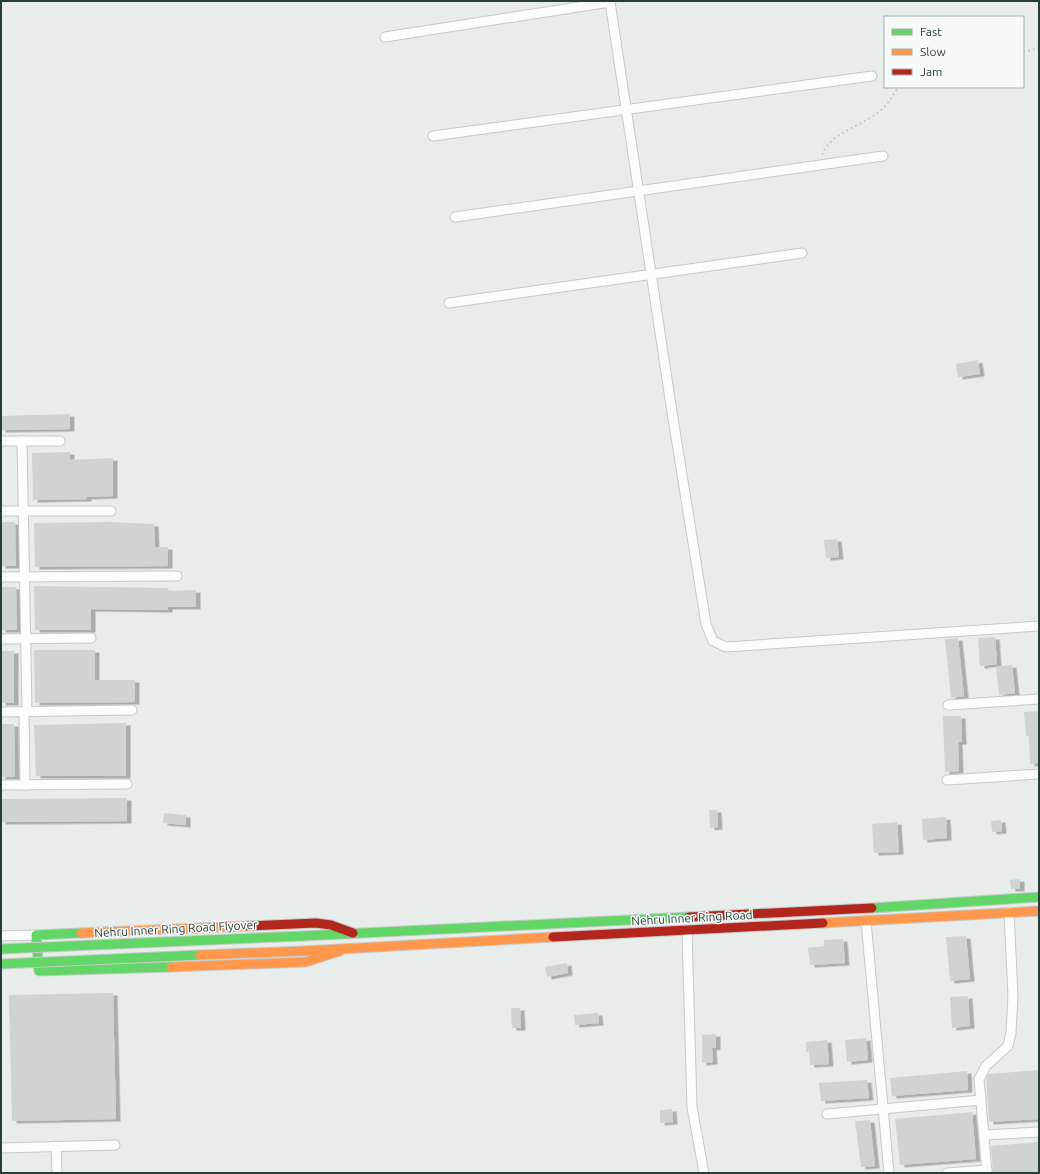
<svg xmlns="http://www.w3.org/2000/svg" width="1040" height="1174" viewBox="0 0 1040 1174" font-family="Ubuntu,sans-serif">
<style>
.building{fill:#cfd3d2;filter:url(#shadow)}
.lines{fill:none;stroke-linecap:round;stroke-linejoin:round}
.street-casing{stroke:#c5c9c7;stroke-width:11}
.fast-casing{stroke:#c5cac8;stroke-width:11}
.slow-casing{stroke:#c5cac8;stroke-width:11}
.jam-casing{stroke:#c5cac8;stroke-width:11}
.path{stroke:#c3cbca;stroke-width:2;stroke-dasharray:2 3;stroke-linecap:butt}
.street{stroke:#fcfcfc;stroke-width:9}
.fast{stroke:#63d668;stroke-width:9}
.slow{stroke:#ff974d;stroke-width:9}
.jam{stroke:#b3261e;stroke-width:9}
.fast-bridge-casing{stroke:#c4cac9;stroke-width:11;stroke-linecap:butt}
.slow-bridge-casing{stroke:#c4cac9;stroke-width:11;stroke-linecap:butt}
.fast-bridge{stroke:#63d668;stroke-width:9}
.slow-bridge{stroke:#ff974d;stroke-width:9}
.labels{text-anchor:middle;stroke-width:3;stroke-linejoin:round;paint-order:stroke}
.street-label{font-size:12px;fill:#273e3a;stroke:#f7faf9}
</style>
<defs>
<filter id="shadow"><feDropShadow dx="4.5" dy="2.5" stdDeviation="0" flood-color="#0004"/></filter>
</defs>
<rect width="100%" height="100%" fill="#e8ecea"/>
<g class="building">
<polygon points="978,360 980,374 958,377 956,364"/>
<polygon points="70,414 70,429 1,430 1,416"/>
<polygon points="70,452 70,460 113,458 113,496 87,497 87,499 33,500 32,453"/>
<polygon points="1,522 15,522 16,566 1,566"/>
<polygon points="110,522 154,524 155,547 168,547 168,566 35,567 34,523"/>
<polygon points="837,539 839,557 826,558 824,540"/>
<polygon points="34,586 168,588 168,591 196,590 196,607 168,607 168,610 91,609 91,630 35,630"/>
<polygon points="1,587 16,587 17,630 1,630"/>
<polygon points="995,637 997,664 980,666 978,638"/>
<polygon points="958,638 964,696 951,698 945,639"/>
<polygon points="34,650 95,650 95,680 135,680 135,702 35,703"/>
<rect x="1" y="651" width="13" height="52"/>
<polygon points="1012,665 1015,693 999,695 996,667"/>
<polygon points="1038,711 1039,763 1030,764 1029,736 1026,736 1024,712"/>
<polygon points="943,716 961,716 962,742 958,742 959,771 945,772"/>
<polygon points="126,723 126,776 36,776 34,725"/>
<polygon points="1,724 14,724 15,777 1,777"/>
<polygon points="127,798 127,821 1,822 1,799"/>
<polygon points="709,810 717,810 718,827 710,828"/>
<polygon points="164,813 186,815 186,825 163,823"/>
<polygon points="946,817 947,838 923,840 922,819"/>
<polygon points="1001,820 1002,831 992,832 991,821"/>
<polygon points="897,822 899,852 874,853 872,824"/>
<polygon points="1020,879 1020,889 1011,889 1010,880"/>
<polygon points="966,936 970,979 950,981 946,937"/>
<polygon points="843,939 845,963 810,965 808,948 824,946 824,940"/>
<polygon points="567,963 568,973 547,977 545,967"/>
<polygon points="113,993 116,1119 12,1121 9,995"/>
<polygon points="968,996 970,1026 952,1028 950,997"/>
<polygon points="511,1008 520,1008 521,1028 512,1028"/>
<polygon points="598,1013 599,1023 575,1025 574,1015"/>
<polygon points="716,1034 716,1047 712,1048 713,1062 702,1063 702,1035"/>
<polygon points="866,1038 868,1060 847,1062 845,1040"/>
<polygon points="827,1040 829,1064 810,1065 809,1052 806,1052 806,1042"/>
<polygon points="1039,1070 1039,1119 989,1122 986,1079 988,1074"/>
<polygon points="967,1071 968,1090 892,1096 890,1078"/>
<polygon points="867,1080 869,1098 821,1101 819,1083"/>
<polygon points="672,1109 673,1122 660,1123 660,1110"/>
<polygon points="972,1112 976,1159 900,1165 895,1119"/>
<polygon points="870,1120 875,1166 861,1167 855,1121"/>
<polygon points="1039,1142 1039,1173 993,1173 991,1146"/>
</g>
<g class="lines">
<defs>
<g id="street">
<polyline points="385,37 610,2 672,412 706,624 713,641 726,647 1039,626"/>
<polyline points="433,136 872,76"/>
<polyline points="455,217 883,156"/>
<polyline points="449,303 802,253"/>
<polyline points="1,441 60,441"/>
<polyline points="22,441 27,712"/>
<polyline points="1,511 111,511"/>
<polyline points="1,577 177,576"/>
<polyline points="1,639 91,638"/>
<polyline points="948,705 1039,699"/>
<polyline points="1,712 132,710"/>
<polyline points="24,712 25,785"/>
<polyline points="947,780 1039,774"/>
<polyline points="1,785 127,784"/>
<polyline points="866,921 889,1173"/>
<polyline points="687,930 692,1107 704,1173"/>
<polyline points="1,936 36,935"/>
<polyline points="827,1114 981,1100"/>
<polyline points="984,1135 1039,1132"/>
<polyline points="56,1146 57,1173"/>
<polyline points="1,1148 115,1145"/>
<polyline points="947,1173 987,1170"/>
<polyline points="987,1173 979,1079 986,1066 1008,1046 1011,1033 1013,996 1009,912"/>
</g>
<g id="fast">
<polyline points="872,908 1039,897"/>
<polyline points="81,933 36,935 39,971 171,967"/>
<polyline points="303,936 689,917"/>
</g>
<g id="slow">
<polyline points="823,923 1039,911"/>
<polyline points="81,933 248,926"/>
<polyline points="304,951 553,937"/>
<polyline points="171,967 305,962 340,951"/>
</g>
<g id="jam">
<polyline points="689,917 872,908"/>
<polyline points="248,926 316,923 331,925 353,933"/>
<polyline points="553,937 823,923"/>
</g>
</defs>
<use href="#street" class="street-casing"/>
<use href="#fast" class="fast-casing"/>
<use href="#slow" class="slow-casing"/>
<use href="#jam" class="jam-casing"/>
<g class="path">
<polyline points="1023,52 1039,48"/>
<path d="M 822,155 C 830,133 859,127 876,114 C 886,107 892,98 898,87"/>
</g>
<use href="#street" class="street"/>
<use href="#fast" class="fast"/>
<use href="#slow" class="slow"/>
<use href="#jam" class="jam"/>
<defs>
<g id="fast-bridge">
<polyline points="1,949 303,936"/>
<polyline points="1,964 200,955"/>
</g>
<polyline id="slow-bridge" points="200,955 304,951"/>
</defs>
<use href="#fast-bridge" class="fast-bridge-casing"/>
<use href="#slow-bridge" class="slow-bridge-casing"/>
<use href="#fast-bridge" class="fast-bridge"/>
<use href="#slow-bridge" class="slow-bridge"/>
</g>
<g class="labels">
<g class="street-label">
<text transform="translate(692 918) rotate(-3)" y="4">Nehru Inner Ring Road</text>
<text transform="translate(176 929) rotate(-3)" y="4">Nehru Inner Ring Road Flyover</text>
</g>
</g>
<rect width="1040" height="1174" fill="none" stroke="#273e3a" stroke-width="4"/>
<rect x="884" y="16" width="140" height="72" fill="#f7faf9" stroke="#a4afad"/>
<rect x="892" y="29" width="20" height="6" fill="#63d668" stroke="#a4afad"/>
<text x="920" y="36" font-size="12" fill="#273e3a">Fast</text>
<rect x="892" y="49" width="20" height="6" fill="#ff974d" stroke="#a4afad"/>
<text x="920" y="56" font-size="12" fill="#273e3a">Slow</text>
<rect x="892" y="69" width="20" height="6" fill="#b3261e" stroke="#a4afad"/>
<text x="920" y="76" font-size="12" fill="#273e3a">Jam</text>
</svg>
